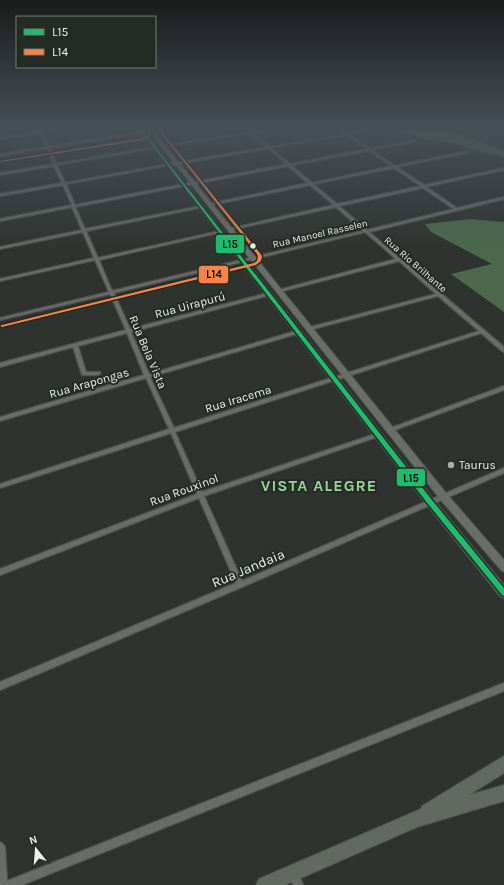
<svg xmlns="http://www.w3.org/2000/svg" width="504" height="885" viewBox="0 0 504 885" font-family="Karla,sans-serif">
<style>
.forest{fill:#4c694c}
.lines{fill:none;stroke-linecap:round;stroke-linejoin:round}
.stream{stroke:#4d6b4d;stroke-width:1}
.street-casing{stroke:#4e524e;stroke-width:2.5}
.secondary-casing{stroke:#4e524e;stroke-width:2}
.highway-casing{stroke:#4e524e;stroke-width:2}
.street{fill:#696c69;fill-rule:evenodd}
.secondary{fill:#696e69;fill-rule:evenodd}
.highway{fill:#616961;fill-rule:evenodd}
.bus-1-casing{stroke:#242b24;stroke-width:3}
.bus-2-casing{stroke:#242b24;stroke-width:3}
.bus-1{fill:#20bc6c;fill-rule:evenodd}
.bus-2{fill:#f8844c;fill-rule:evenodd}
.bus-dot{fill:#ebf0eb;stroke:#242b24;stroke-width:1.5}
.poi-dot{fill:#a9aea9;stroke:#242b24;stroke-width:1.5}
.labels{text-anchor:middle;stroke-width:4;stroke-linejoin:round;paint-order:stroke}
.far-street-label{font-size:10px;fill:#ebf0eb;stroke:#242b24}
.street-label{font-size:12px;fill:#ebf0eb;stroke:#242b24}
.poi-label{font-size:12px;fill:#ebf0eb;stroke:#242b24;text-anchor:start}
.near-street-label{font-size:14px;fill:#ebf0eb;stroke:#242b24}
.district-label{font-size:16px;font-weight:bold;letter-spacing:1px;fill:#9ad49a;stroke:#242b24}
.line-badge{stroke:#242b24;stroke-width:1.5}
.pale-badge-label{font-size:11px;text-anchor:middle;font-weight:bold;fill:#111}
</style>
<rect width="100%" height="100%" fill="#2f332f"/>
<g class="forest">
<path d="M 391,127 C 417,125 442,126 467,135 C 480,140 490,147 504,150 L 504,157 L 467,148 L 454,143 L 421,139 L 414,135 L 405,135 Z"/>
<polygon points="470,219 504,222 504,312 451,274 492,264 431,232 425,224"/>
</g>
<g class="lines">
<polyline class="stream" points="428,127 504,154"/>
<defs>
<g id="street">
<path d="M 38,127 L 40,127 L 42,131 L 75,127 L 78,127 L 43,133 L 49,146 L 175,127 L 178,127 L 50,148 L 56,164 L 155,147 L 156,148 L 57,165 L 65,183 L 169,164 L 170,165 L 66,184 L 75,205 L 287,164 L 250,133 L 164,147 L 163,146 L 249,132 L 244,127 L 246,127 L 252,131 L 284,127 L 283,128 L 253,133 L 290,164 L 367,149 L 335,128 L 335,127 L 337,127 L 370,149 L 415,140 L 414,142 L 371,150 L 395,166 L 468,151 L 468,153 L 467,153 L 397,167 L 424,185 L 504,168 L 504,170 L 503,170 L 426,187 L 457,208 L 504,197 L 504,199 L 369,232 L 504,347 L 504,352 L 502,351 L 481,333 L 175,432 L 202,492 L 378,433 L 380,434 L 381,435 L 380,436 L 204,496 L 242,581 L 504,468 L 504,473 L 242,587 L 0,690 L 0,682 L 236,583 L 199,498 L 0,575 L 0,569 L 197,494 L 171,433 L 0,488 L 0,484 L 169,429 L 146,378 L 0,421 L 0,417 L 144,375 L 127,333 L 78,346 L 86,372 L 100,372 L 100,374 L 98,375 L 82,375 L 73,347 L 0,367 L 0,363 L 126,330 L 110,294 L 0,320 L 0,318 L 109,292 L 95,260 L 0,281 L 0,279 L 94,258 L 83,232 L 0,249 L 0,247 L 82,230 L 72,207 L 0,221 L 0,219 L 72,205 L 63,185 L 0,196 L 0,194 L 62,183 L 54,166 L 0,175 L 0,173 L 54,164 L 47,148 L 0,156 L 0,154 L 46,147 L 40,133 L 0,139 L 0,137 L 40,132 ZM 369,151 L 392,166 L 312,183 L 291,165 ZM 288,166 L 308,183 L 209,204 L 211,205 L 310,185 L 334,205 L 228,229 L 230,230 L 336,207 L 363,231 L 112,291 L 99,260 L 222,232 L 220,231 L 98,258 L 86,231 L 203,207 L 201,206 L 85,229 L 75,207 ZM 394,168 L 421,186 L 337,204 L 313,184 ZM 423,188 L 454,209 L 367,230 L 339,206 ZM 365,232 L 396,259 L 278,290 L 277,291 L 279,292 L 399,261 L 436,294 L 307,328 L 307,330 L 309,330 L 438,296 L 479,331 L 174,428 L 150,377 L 300,333 L 300,332 L 298,331 L 296,331 L 149,374 L 131,332 L 270,295 L 271,294 L 270,293 L 268,293 L 130,329 L 114,293 Z"/>
<polygon points="478,127 480,127 486,130 484,131"/>
<polygon points="504,386 504,390 392,431 388,431 387,430 388,429"/>
<polygon points="504,683 504,691 22,885 0,885 0,842 3,844 5,847 7,881"/>
<polygon points="294,869 297,871 303,885 293,885 289,874 291,871"/>
</g>
<g id="secondary">
<polygon points="137,127 141,127 433,499 504,585 504,598 500,596 427,505"/>
<polygon points="146,127 150,127 178,162 387,127 385,128 180,164 446,493 504,560 504,572 501,570 440,499 176,165 171,165 171,163 174,163"/>
</g>
<polygon id="highway" points="504,756 504,773 469,795 504,785 504,801 417,827 285,885 256,885 259,879 421,809 422,806"/>
</defs>
<use href="#street" class="street-casing"/>
<use href="#secondary" class="secondary-casing"/>
<use href="#highway" class="highway-casing"/>
<use href="#street" class="street"/>
<use href="#secondary" class="secondary"/>
<use href="#highway" class="highway"/>
<defs>
<polygon id="bus-1" points="138,127 140,127 432,500 504,588 504,596 502,595 428,504"/>
<g id="bus-2">
<polygon points="147,127 149,127 151,134 145,140 0,162 1,161 144,138 149,134"/>
<polygon points="156,127 158,127 259,252 262,256 261,261 256,265 2,327 1,327 1,325 2,325 254,263 257,261 258,256 257,254"/>
</g>
</defs>
<use href="#bus-1" class="bus-1-casing"/>
<use href="#bus-2" class="bus-2-casing"/>
<use href="#bus-1" class="bus-1"/>
<use href="#bus-2" class="bus-2"/>
</g>
<linearGradient id="sky" x2="0" y2="1"><stop stop-color="#1a1c1a"/><stop offset="0.51" stop-color="#475058"/><stop offset="1" stop-color="#475058" stop-opacity="0"/></linearGradient>
<rect width="504" height="250" fill="url(#sky)"/>
<circle class="bus-dot" cx="253" cy="246" r="3.5"/>
<circle class="poi-dot" cx="451" cy="465" r="4"/>
<g class="labels">
<g class="far-street-label">
<text transform="translate(320 233) rotate(-13)" y="4">Rua Manoel Rasselen</text>
<text transform="translate(416 264) rotate(41)" y="4">Rua Rio Brilhante</text>
</g>
<g class="street-label">
<text transform="translate(190 305) rotate(-15)" y="4">Rua Uirapurú</text>
<text transform="translate(148 352) rotate(67)" y="4">Rua Bela Vista</text>
<text transform="translate(89 383) rotate(-16)" y="4">Rua Arapongas</text>
<text transform="translate(238 399) rotate(-17)" y="4">Rua Iracema</text>
<text transform="translate(184 490) rotate(-20)" y="4">Rua Rouxinol</text>
</g>
<g class="poi-label">
<text x="459" y="469">Taurus</text>
</g>
<g class="near-street-label">
<text transform="translate(248 568) rotate(-23)" y="5">Rua Jandaia</text>
</g>
<g class="district-label">
<text x="319" y="491">VISTA ALEGRE</text>
</g>
</g>
<g class="line-badge">
<rect x="215" y="234" width="30" height="20" rx="4" fill="#20bc6c"/>
<rect x="198" y="265" width="31" height="19" rx="4" fill="#f8844c"/>
<rect x="396" y="468" width="30" height="19" rx="4" fill="#20bc6c"/>
</g>
<g class="pale-badge-label">
<text x="230" y="248">L15</text>
<text x="214" y="278">L14</text>
<text x="411" y="482">L15</text>
</g>
<rect x="16" y="16" width="140" height="52" fill="#242b24" stroke="#747a74"/>
<rect x="24" y="29" width="20" height="6" fill="#20bc6c" stroke="#747a74"/>
<text x="52" y="36" font-size="12" fill="#ebf0eb">L15</text>
<rect x="24" y="49" width="20" height="6" fill="#f8844c" stroke="#747a74"/>
<text x="52" y="56" font-size="12" fill="#ebf0eb">L14</text>
<g transform="translate(36 849) rotate(343)" stroke="#242b24" stroke-width="3" paint-order="stroke">
<path d="M0-3L7 15L0 10L-7 15Z" fill="#ebf0eb"/>
<text y="-6" font-size="11" font-weight="bold" text-anchor="middle" fill="#ebf0eb">N</text>
</g>
</svg>
